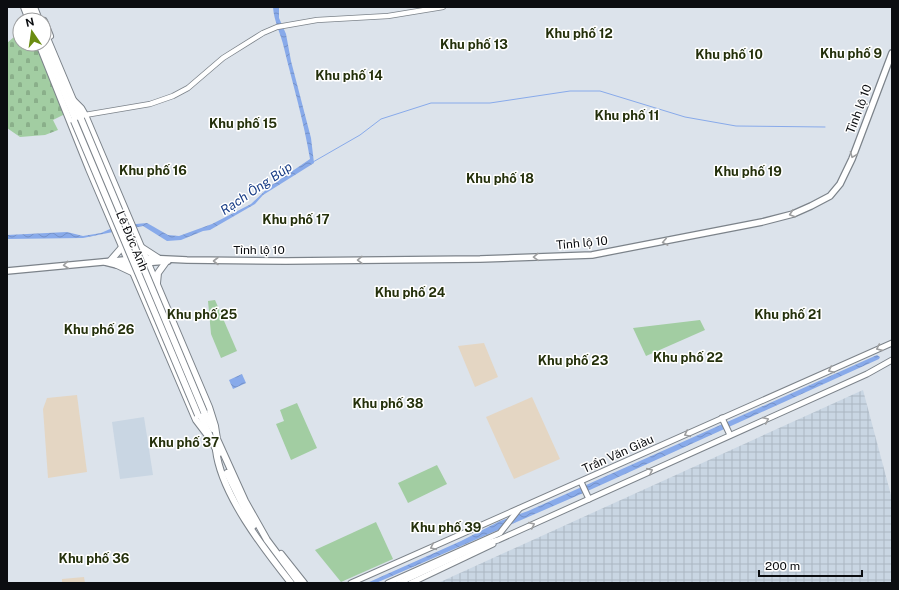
<svg xmlns="http://www.w3.org/2000/svg" width="899" height="590" viewBox="0 0 899 590" font-family="'Public Sans',sans-serif">
<style>
.built{fill:#c9d6e3}
.industrial{fill:url(#industrial-grid)}
.education{fill:#e4d6c3}
.green{fill:#a2cda2}
.cemetery{fill:url(#cemetery-stones)}
.water{fill:url(#water-waves)}
.lines{fill:none;stroke-linecap:round;stroke-linejoin:round}
.stream{stroke:#88aaea;stroke-width:1}
.tertiary-casing{stroke:#7c838a;stroke-width:6}
.secondary-casing{stroke:#7c838a;stroke-width:7}
.primary-casing{stroke:#7c838a;stroke-width:8}
.trunk-casing{stroke:#7c838a;stroke-width:8}
.tertiary{stroke:#fff;stroke-width:4.5}
.secondary{stroke:#fff;stroke-width:5}
.primary{stroke:#fff;stroke-width:5.5}
.trunk{stroke:#fff;stroke-width:6}
.trunk-bridge-casing{stroke:#7c838a;stroke-width:8;stroke-linecap:butt}
.trunk-bridge{stroke:#fff;stroke-width:6}
.oneway{stroke:#9d9e9f}
.labels{text-anchor:middle;stroke-width:3;stroke-linejoin:round;paint-order:stroke}
.street-label{font-size:12px;fill:#0b0d10;stroke:#fff}
.neighbourhood-label{font-size:13px;font-weight:bold;fill:#24300b;stroke:#fff}
.water-label{font-size:13px;font-style:italic;fill:#183d86;stroke:#fff}
</style>
<defs>
<pattern id="industrial-grid" width="8" height="8" patternUnits="userSpaceOnUse"><rect width="8" height="8" fill="#c9d6e3"/><path d="M0 4h8M4 0v8" fill="none" stroke="#abb6c2"/></pattern>
<pattern id="cemetery-stones" width="16" height="16" patternUnits="userSpaceOnUse"><rect width="16" height="16" fill="#a2cda2"/><path d="M2 7V4a2 2 0 0 1 4 0v3zM10 15v-3a2 2 0 0 1 4 0v3z" fill="#8aaf8a"/></pattern>
<pattern id="water-waves" width="16" height="10" patternUnits="userSpaceOnUse"><rect width="16" height="10" fill="#88aaea"/><path d="M0 5q4-4 8 0t8 0" fill="none" stroke="#7491c8"/></pattern>
</defs>
<rect width="100%" height="100%" fill="#dce3eb"/>
<polygon class="built" points="144,417 153,475 120,479 112,422"/>
<polygon class="industrial" points="863,390 892,499 892,583 438,583"/>
<g class="education">
<polygon points="484,343 498,377 475,387 458,346"/>
<polygon points="77,395 87,472 48,478 43,409 47,398"/>
<polygon points="532,397 560,459 514,479 486,417"/>
<polygon points="84,577 85,583 62,583 62,579"/>
</g>
<g class="green">
<polygon points="215,300 237,351 221,358 211,334 208,301"/>
<polygon points="700,320 705,330 646,356 633,328"/>
<polygon points="297,403 317,448 291,460 276,424 284,421 280,410"/>
<polygon points="437,465 447,484 408,503 398,483"/>
<polygon points="376,522 393,559 341,582 315,550"/>
</g>
<polygon class="cemetery" points="20,35 20,44 37,44 65,114 53,120 58,130 45,135 20,137 7,128 7,43 14,37"/>
<g class="water">
<path d="M 273,7 L 279,7 L 279,18 L 286,34 L 291,61 L 311,138 L 314,163 L 263,195 L 255,204 L 210,230 L 203,231 L 181,240 L 167,241 L 143,226 L 83,238 L 7,239 L 7,235 L 67,232 L 83,236 L 101,233 L 110,229 L 136,224 L 147,223 L 168,235 L 179,236 L 212,224 L 251,204 L 269,187 L 310,159 C 304,122 293,85 284,48 C 281,34 274,22 273,7 Z"/>
<polygon points="877,355 880,357 879,359 581,494 376,583 367,583 461,541 500,521 528,511"/>
<polygon points="242,374 246,383 233,389 229,380"/>
</g>
<g class="lines">
<polyline class="stream" points="313,162 360,135 381,119 431,103 490,103 570,91 600,91 685,117 736,126 825,127"/>
<defs>
<polyline id="tertiary" points="85,115 150,104 173,96 188,88 223,58 263,33 277,27 317,20 388,16 443,7"/>
<g id="secondary">
<polyline points="722,418 730,435"/>
<polyline points="581,482 589,499"/>
<polyline points="351,583 892,343"/>
<polyline points="388,583 500,533 519,509"/>
<polyline points="399,583 481,545 498,540 867,374 892,360"/>
<polyline points="411,583 493,544"/>
</g>
<g id="primary">
<polyline points="105,262 117,265 168,261"/>
<polyline points="7,271 145,258 187,260 286,261 480,259 592,255 762,222 793,214 811,206 830,196 840,184 852,159 892,53"/>
</g>
<g id="trunk">
<polyline points="24,7 29,20"/>
<polyline points="29,7 34,20"/>
<polyline points="34,7 39,20"/>
<polyline points="44,21 50,36"/>
<polyline points="44,31 81,119"/>
<polyline points="39,44 89,169 196,420 212,441"/>
<polyline points="44,44 76,121"/>
<polyline points="74,101 81,108 85,115 209,407 215,426 217,439 245,501 267,540 299,583"/>
<polyline points="141,247 158,258"/>
<polyline points="111,260 124,245"/>
<polyline points="117,265 134,273"/>
<polyline points="157,283 158,273 166,262"/>
<polyline points="204,412 213,429"/>
<polyline points="200,414 218,454"/>
<path d="M 216,450 C 221,494 264,549 291,583"/>
<polyline points="227,473 253,526"/>
<polyline points="281,554 304,583"/>
</g>
</defs>
<use href="#tertiary" class="tertiary-casing"/>
<use href="#secondary" class="secondary-casing"/>
<use href="#primary" class="primary-casing"/>
<use href="#trunk" class="trunk-casing"/>
<use href="#tertiary" class="tertiary"/>
<use href="#secondary" class="secondary"/>
<use href="#primary" class="primary"/>
<use href="#trunk" class="trunk"/>
<defs>
<g id="trunk-bridge">
<polyline points="81,119 204,412"/>
<polyline points="74,121 198,415"/>
</g>
</defs>
<use href="#trunk-bridge" class="trunk-bridge-casing"/>
<use href="#trunk-bridge" class="trunk-bridge"/>
</g>
<defs><path id="oneway-chevron" d="M-2-3.5L2.5 0L-2 3.5" fill="none" stroke-width="1.6" stroke-linecap="round" stroke-linejoin="round"/></defs>
<g class="oneway">
<use href="#oneway-chevron" transform="translate(853 155) rotate(112)"/>
<use href="#oneway-chevron" transform="translate(792 214) rotate(162)"/>
<use href="#oneway-chevron" transform="translate(665 242) rotate(169)"/>
<use href="#oneway-chevron" transform="translate(536 257) rotate(178)"/>
<use href="#oneway-chevron" transform="translate(360 260) rotate(179)"/>
<use href="#oneway-chevron" transform="translate(216 261) rotate(-180)"/>
<use href="#oneway-chevron" transform="translate(66 265) rotate(174)"/>
<use href="#oneway-chevron" transform="translate(879 348) rotate(156)"/>
<use href="#oneway-chevron" transform="translate(831 370) rotate(156)"/>
<use href="#oneway-chevron" transform="translate(766 420) rotate(-24)"/>
<use href="#oneway-chevron" transform="translate(687 434) rotate(155)"/>
<use href="#oneway-chevron" transform="translate(650 471) rotate(-24)"/>
<use href="#oneway-chevron" transform="translate(532 525) rotate(-24)"/>
<use href="#oneway-chevron" transform="translate(433 547) rotate(155)"/>
</g>
<g class="labels">
<g class="street-label">
<text transform="translate(859 109) rotate(-69)" y="4">Tỉnh lộ 10</text>
<text transform="translate(132 241) rotate(67)" y="4">Lê Đức Anh</text>
<text transform="translate(582 243) rotate(-5)" y="4">Tỉnh lộ 10</text>
<text x="259" y="254">Tỉnh lộ 10</text>
<text transform="translate(618 454) rotate(-24)" y="4">Trần Văn Giàu</text>
</g>
<g class="neighbourhood-label">
<text x="579" y="38">Khu phố 12</text>
<text x="474" y="49">Khu phố 13</text>
<text x="851" y="58">Khu phố 9</text>
<text x="729" y="59">Khu phố 10</text>
<text x="349" y="80">Khu phố 14</text>
<text x="627" y="120">Khu phố 11</text>
<text x="243" y="128">Khu phố 15</text>
<text x="153" y="175">Khu phố 16</text>
<text x="748" y="176">Khu phố 19</text>
<text x="500" y="183">Khu phố 18</text>
<text x="296" y="224">Khu phố 17</text>
<text x="410" y="297">Khu phố 24</text>
<text x="202" y="319">Khu phố 25</text>
<text x="788" y="319">Khu phố 21</text>
<text x="99" y="334">Khu phố 26</text>
<text x="688" y="362">Khu phố 22</text>
<text x="573" y="365">Khu phố 23</text>
<text x="388" y="408">Khu phố 38</text>
<text x="184" y="447">Khu phố 37</text>
<text x="446" y="532">Khu phố 39</text>
<text x="94" y="563">Khu phố 36</text>
</g>
<g class="water-label">
<text transform="translate(256 188) rotate(-34)" y="5">Rạch Ông Búp</text>
</g>
</g>
<rect width="899" height="590" fill="none" stroke="#0b0d10" stroke-width="16"/>
<g transform="translate(32 32) rotate(347)"><circle r="19" fill="#ffffff" stroke="#9d9e9f"/>
<path d="M0-3L7 15L0 10L-7 15Z" fill="#6a8c11"/>
<text y="-6" font-size="11" font-weight="bold" text-anchor="middle" fill="#0b0d10">N</text>
</g>
<path d="M759 570v6h103v-6" fill="none" stroke="#0b0d10" stroke-width="2"/>
<text x="765" y="570" font-size="12" fill="#0b0d10" stroke="#ffffff" stroke-width="3" paint-order="stroke">200 m</text>
</svg>
